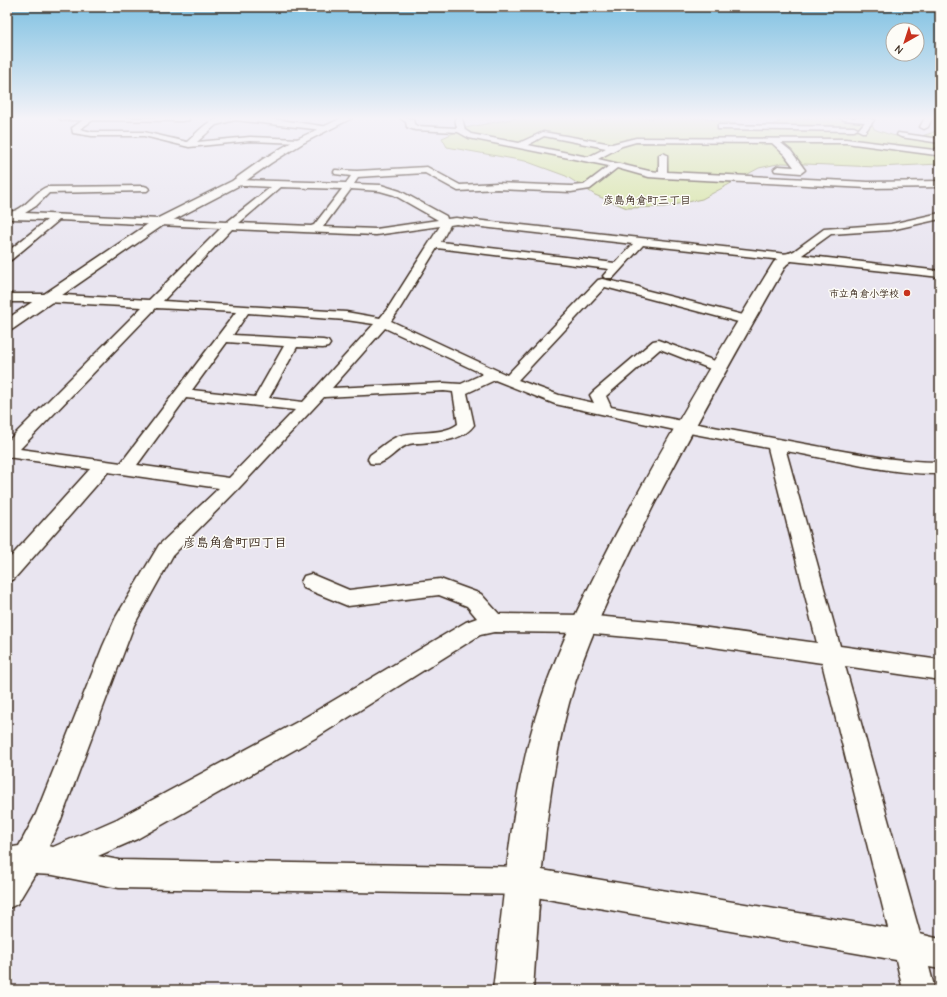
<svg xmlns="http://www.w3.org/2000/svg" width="947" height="997" viewBox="0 0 947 997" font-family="'Comic Neue','Klee One',sans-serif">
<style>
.green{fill:#d3e498;stroke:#87875b}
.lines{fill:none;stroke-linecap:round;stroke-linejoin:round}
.minor-casing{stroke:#3b2a1e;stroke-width:3}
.tertiary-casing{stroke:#3b2a1e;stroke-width:3}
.minor{fill:#fdfcf7;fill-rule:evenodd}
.tertiary{fill:#fdfcf7;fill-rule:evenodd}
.poi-dot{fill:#c8321e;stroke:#fdfcf7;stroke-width:1.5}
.labels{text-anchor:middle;stroke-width:3;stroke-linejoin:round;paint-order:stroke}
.far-poi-label{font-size:10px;font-weight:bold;fill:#3b2a1e;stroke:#fdfcf7;text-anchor:end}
.far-neighbourhood-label{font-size:11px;font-weight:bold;fill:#3b2a1e;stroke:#fdfcf7}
.neighbourhood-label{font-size:13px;font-weight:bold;fill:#3b2a1e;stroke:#fdfcf7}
</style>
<rect width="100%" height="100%" fill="#e9e5f0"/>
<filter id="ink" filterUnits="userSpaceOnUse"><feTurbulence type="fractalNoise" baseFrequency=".025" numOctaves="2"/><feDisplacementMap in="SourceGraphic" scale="8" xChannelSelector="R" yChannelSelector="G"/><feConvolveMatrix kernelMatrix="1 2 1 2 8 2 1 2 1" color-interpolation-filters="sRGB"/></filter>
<g filter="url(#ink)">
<path class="green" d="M 516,118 L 574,118 L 598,120 L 616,118 L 706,118 L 719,121 L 760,128 L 780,122 L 775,118 L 870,118 L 874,129 C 899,139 916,141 940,129 L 940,164 L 877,167 L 782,163 L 759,168 L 702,199 L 664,207 L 627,208 L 595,195 L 566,176 L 525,161 L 447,147 L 442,138 L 465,128 Z"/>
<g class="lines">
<defs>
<g id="minor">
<path d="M 59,118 L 189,118 L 189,120 L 182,121 L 93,120 L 80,129 L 92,132 L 144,132 L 187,142 C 194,136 202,126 210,122 C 231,110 298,123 323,126 L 327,128 L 323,130 L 235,120 L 216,125 L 197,142 L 250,137 L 300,139 L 304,141 L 300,143 L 250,141 L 189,147 L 144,136 L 92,136 L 73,133 L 72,128 L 83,120 L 62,120 Z"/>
<path d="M 400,118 L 408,118 L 413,119 L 414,124 L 417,126 L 457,128 L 455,118 L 462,118 L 465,130 L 471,134 L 519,143 L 543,132 L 612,144 L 636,138 L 846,139 L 934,150 L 940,146 L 940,153 L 936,155 L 846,143 L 781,143 L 791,151 L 805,170 L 801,173 L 775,171 L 774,169 L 778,166 L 794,167 L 785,155 L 772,143 L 636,142 L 622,146 L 598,159 L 649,171 L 659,172 L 659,155 L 663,153 L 667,155 L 667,172 L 868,182 L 940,181 L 940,187 L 868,188 L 663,178 L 649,177 L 617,168 L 590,189 L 571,192 L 497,189 L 458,191 L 425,173 L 357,177 L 358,178 L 354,184 L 381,185 L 400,191 L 446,216 L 447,219 L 456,218 L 787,254 L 794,251 L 824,229 L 891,224 L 940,213 L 940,219 L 891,230 L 831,234 L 802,255 L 940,271 L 940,277 L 643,245 L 613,278 L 605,278 L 603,276 L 609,269 L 437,248 L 399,310 L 391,321 L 507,375 L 598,280 L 602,279 L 639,287 L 645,290 L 751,317 L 752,320 L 751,323 L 746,324 L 605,287 L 518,380 L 559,395 L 594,403 L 590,395 L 593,392 L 653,341 L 658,340 L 723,364 L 725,367 L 723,370 L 718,371 L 713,370 L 660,349 L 606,396 L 611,407 C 676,420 740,432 805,444 C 850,452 894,462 940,462 L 940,474 C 888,474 837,460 786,451 L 840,646 L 940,660 L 940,680 L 845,666 L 920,934 L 940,939 L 940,969 L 929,967 L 935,990 L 903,990 L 896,960 L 524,895 L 119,888 L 53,875 L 35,874 L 17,904 L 7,909 L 7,848 L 19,846 L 36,814 L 103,646 L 116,617 L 159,545 L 219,488 L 108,472 L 14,579 L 7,582 L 7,561 L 90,469 L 7,457 L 7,442 L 142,307 L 47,302 L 7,302 L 7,294 L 47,294 L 149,300 L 221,228 L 59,220 L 11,260 L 7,261 L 7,252 L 47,220 L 12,219 L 7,218 L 7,212 C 24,213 35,190 47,187 L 144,186 L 147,187 L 149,189 L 147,191 L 49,193 L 36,206 L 25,213 L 227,222 L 271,187 L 233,185 L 231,183 L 233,181 L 236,180 L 346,183 L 351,176 L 335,174 L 334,172 L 335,170 L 357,171 L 427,167 L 460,185 L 497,183 L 571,186 L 584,185 L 609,166 L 469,138 L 458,132 L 415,130 L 407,127 L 406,122 ZM 544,136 L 606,148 L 588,157 L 528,145 ZM 281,187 L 342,189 L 314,225 L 311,226 L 239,223 ZM 351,189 L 380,191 L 394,195 L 438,220 L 376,229 L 323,227 ZM 456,224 L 633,244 L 615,263 L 441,242 L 450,225 ZM 440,226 L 388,308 L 380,318 L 346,312 L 163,301 L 232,229 L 376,235 ZM 156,308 L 236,312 L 121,463 L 20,449 ZM 248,313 L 346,320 L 374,324 L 303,402 L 269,398 L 297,347 L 323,348 L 328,347 L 330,344 L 328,341 L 323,340 L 233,335 ZM 385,328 L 483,374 L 461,384 L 444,383 L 332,388 ZM 227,342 L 284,346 L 255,397 L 192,390 ZM 495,380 L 555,404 L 684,432 L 768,448 L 817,643 L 672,623 L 584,615 L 499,614 L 481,594 L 440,579 L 349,590 L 311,574 L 304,576 L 301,582 L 304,588 L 348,606 L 439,595 L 467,606 L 477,618 L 466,622 L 299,721 L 117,819 L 53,847 L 49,846 L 60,822 L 134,625 L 173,555 L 239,488 L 324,397 L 444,391 L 453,392 L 458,424 C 442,436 417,430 399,436 C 389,439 379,449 370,455 L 368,459 L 370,463 C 386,467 394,450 407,445 C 411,443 416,443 420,443 C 438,441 462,442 474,425 L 467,393 ZM 186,398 L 295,410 L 229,478 L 137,465 ZM 494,632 L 584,633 L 672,641 L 822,663 L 888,928 L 524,867 L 119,860 L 98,856 L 137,839 L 317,737 L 480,635 Z"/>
<polygon points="840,118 867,118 874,120 865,132 862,132 858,130 865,122 844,120"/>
<polygon points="925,118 932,118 928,127 924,129 920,127"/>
<polygon points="718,125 854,127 858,129 854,131 721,129 718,129"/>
<polygon points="898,133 940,139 940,143 901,137 897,135"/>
</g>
<g id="tertiary">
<polygon points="342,118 352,118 303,143 271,163 240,185 162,226 13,329 7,331 7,319 154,220 232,181 263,159 297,139"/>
<path d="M 789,253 L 794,254 L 796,257 L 786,265 C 735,354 684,444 638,536 C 612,590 585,645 569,703 C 544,796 540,894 533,990 L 493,990 C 505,893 510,793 541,700 C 560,642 588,588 616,534 C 665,441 719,351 774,262 L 784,254 Z"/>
</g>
</defs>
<use href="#minor" class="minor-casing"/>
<use href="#tertiary" class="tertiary-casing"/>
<use href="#minor" class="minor"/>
<use href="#tertiary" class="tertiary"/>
</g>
</g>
<linearGradient id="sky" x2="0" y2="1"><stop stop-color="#7fc1e2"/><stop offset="0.46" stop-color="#f5f3f8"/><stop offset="1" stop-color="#f5f3f8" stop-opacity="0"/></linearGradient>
<rect width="947" height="257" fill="url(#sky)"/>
<circle class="poi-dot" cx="907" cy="293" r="4"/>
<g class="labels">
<g class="far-poi-label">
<text x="899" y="297">市立角倉小学校</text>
</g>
<g class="far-neighbourhood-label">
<text x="647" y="204">彦島角倉町三丁目</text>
</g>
<g class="neighbourhood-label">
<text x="235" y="547">彦島角倉町四丁目</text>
</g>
</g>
<rect width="947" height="997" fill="none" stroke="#fdfcf7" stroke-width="24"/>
<rect x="12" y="12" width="923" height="973" fill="none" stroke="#3b2a1e" stroke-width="1.5" filter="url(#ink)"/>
<g transform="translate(905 42) rotate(219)"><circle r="19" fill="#fdfcf7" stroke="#afa8a0"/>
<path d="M0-3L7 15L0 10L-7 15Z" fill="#c8321e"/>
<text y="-6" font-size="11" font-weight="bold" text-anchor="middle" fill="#3b2a1e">N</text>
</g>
</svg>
